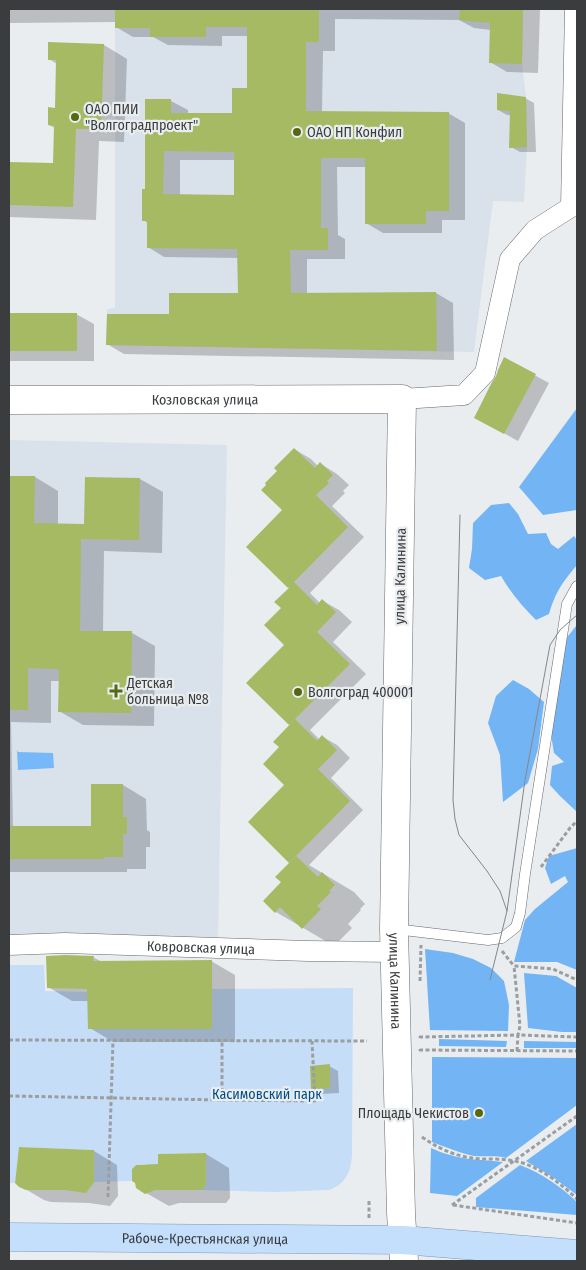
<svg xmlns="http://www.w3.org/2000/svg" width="586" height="1270" viewBox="0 0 586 1270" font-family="'Fira Sans Condensed',sans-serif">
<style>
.built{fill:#d9e2ea}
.green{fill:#c5ddf7}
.forest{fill:#73b4f5}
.water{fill:#77b8f9}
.shadow{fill:#0003;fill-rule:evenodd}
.building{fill:#a6ba64;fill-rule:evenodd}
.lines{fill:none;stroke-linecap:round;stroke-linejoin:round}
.lane-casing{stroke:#65686b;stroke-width:11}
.street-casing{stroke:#65686b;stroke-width:21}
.secondary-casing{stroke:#65686b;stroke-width:29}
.primary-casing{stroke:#7998b8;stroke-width:29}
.path{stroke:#9b9ea0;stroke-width:3;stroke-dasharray:4 2.5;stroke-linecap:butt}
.lane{stroke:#fff;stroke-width:10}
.street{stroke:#fff;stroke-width:20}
.secondary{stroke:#fff;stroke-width:28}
.primary{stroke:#c3dffc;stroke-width:28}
.tram{stroke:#848789;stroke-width:1}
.poi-dot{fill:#586812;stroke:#eaedf0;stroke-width:2}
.labels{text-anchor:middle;stroke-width:4.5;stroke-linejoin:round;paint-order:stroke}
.poi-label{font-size:14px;fill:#3a3c3d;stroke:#eaedf0;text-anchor:start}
.street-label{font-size:14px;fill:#3a3c3d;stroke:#eaedf0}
.park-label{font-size:14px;fill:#004d86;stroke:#eaedf0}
</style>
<rect width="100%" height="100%" fill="#eaedf0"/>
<g class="built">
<polygon points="115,9 523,9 522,64 526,97 527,147 524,202 493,201 474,352 106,345 107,309 115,308"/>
<polygon points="9,440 227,445 218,942 9,937"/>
</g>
<path class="green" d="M 9,965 L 44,965 L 45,991 L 93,992 L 89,1029 L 212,1029 L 212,989 L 353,988 L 352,1155 C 351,1172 345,1185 329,1190 L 276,1192 L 202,1190 L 206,1185 L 206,1153 L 159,1154 L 158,1169 L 153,1170 L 146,1164 L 136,1165 L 132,1169 L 132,1181 L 94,1182 L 94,1150 L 19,1147 L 15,1183 L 9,1183 Z"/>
<g class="forest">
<polygon points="577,408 577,510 543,515 519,487"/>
<path d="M 509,503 L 518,514 L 528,534 L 546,533 L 551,544 L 558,549 L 574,536 L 577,540 L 577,565 C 562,583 556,591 549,614 L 536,620 C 522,606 511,593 501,576 L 485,580 L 469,568 L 472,549 L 473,523 L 491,505 Z"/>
<polygon points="576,626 577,626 577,812 560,796 550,785 552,766 564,762 554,753 552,741 552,708 565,640"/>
<polygon points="513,680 529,689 544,702 538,749 528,783 503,802 500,755 488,723 496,696"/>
<polygon points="577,848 577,970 557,962 514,962 525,920 535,909 568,882 565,876 551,884 545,868 549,856"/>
<polygon points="425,949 453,953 473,959 491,968 504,981 509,1005 508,1031 430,1030"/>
<polygon points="524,973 556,976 577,988 577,1032 562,1032 528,1028"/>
<polygon points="439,1039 507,1041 506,1047 439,1046"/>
<polygon points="524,1041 577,1042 577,1048 524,1048"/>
<path d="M 432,1057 L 577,1058 L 577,1105 L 506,1158 C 496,1155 485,1157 474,1156 C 459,1153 446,1147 432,1142 Z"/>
<polygon points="577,1124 577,1195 554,1178 526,1161"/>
<path d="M 431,1148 C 457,1160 475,1159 503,1162 L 457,1196 L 430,1193 Z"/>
<path d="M 520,1165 C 543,1174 560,1186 577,1202 L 577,1215 L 476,1207 L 476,1198 Z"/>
</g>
<polygon class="water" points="17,750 18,752 53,753 54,768 18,770"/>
<g class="shadow">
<path d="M 9,9 L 540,9 L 538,73 L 507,72 L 490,62 L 491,30 L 474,28 L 459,20 L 335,19 L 335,51 L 323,51 L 322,112 L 448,113 L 465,123 L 465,220 L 442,220 L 442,233 L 383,233 L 366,223 L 366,167 L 337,167 L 338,235 L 345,239 L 345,259 L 307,259 L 307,294 L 436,293 L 453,303 L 454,360 L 124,354 L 107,344 L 171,315 L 239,294 L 239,258 L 164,257 L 148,247 L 148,223 L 143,220 L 146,191 L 147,100 L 171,101 L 188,110 L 188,114 L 233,114 L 248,89 L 248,36 L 222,36 L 222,46 L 168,45 L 153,37 L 133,37 L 116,27 L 116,22 L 9,23 ZM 180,160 L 235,160 L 235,196 L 180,195 Z"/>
<polygon points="104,45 127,59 124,142 99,141 96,220 9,217 9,163 54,165 55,128 49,125 56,109 57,64 49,59"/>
<polygon points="525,98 534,103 536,152 520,152 511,147 512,115 507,115 498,110"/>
<polygon points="9,314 76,314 94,324 94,361 9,361"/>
<polygon points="505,359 549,383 518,441 489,425"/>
<polygon points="294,449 311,459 318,466 321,464 337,474 349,485 343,491 345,493 332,506 364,537 310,593 320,603 323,601 339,610 352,622 333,642 366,674 310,730 320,740 323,737 337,745 350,758 331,778 363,810 309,865 354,892 365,904 360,909 361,910 348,924 352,928 334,946 276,912 282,882 292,862 290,862 286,785 281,747 291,725 290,724 282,608 290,588 247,547 283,510 278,471"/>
<polygon points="9,477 35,477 58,491 58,525 85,526 140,479 163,492 162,553 104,551 103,632 132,633 155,646 154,726 83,725 59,711 60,681 51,681 51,723 11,722 13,828 92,827 123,785 146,799 147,830 150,832 150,847 146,847 146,869 127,869 127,872 9,872 9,632 11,543 9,543"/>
<polygon points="93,957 102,962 211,961 235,975 235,1042 113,1042 90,1028 89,1001 72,1001 48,987"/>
<polygon points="329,1066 338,1071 339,1093 321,1094 312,1088"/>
<polygon points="94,1151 117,1165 118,1196 110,1206 89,1203 51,1202 44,1200 20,1186"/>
<polygon points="206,1154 229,1168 230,1198 226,1203 179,1203 169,1206 146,1193"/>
</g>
<g class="building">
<path d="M 115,9 L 319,9 L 319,42 L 306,42 L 306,111 L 449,112 L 449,211 L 426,211 L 426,224 L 365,224 L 365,158 L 321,158 L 321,228 L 328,228 L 328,250 L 290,250 L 291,293 L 436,292 L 437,351 L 106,345 L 107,314 L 169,314 L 169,293 L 238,293 L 237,249 L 147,248 L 147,221 L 142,221 L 142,189 L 145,189 L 145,99 L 171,99 L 171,113 L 232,113 L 232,88 L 247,88 L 247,27 L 206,27 L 206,37 L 150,37 L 150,28 L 115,28 ZM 164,151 L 234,152 L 234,195 L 163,194 Z"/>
<polygon points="460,9 523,9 522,64 489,63 490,23 459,20"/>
<polygon points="48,42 104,44 101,129 76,129 73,207 9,205 9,162 53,163 54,126 48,125 48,107 55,108 56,60 48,60"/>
<polygon points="497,93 526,97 527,147 509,148 510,111 497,110"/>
<rect x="9" y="313" width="68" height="38"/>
<polygon points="504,357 536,374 504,434 474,418 491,384 496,376 498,370"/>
<polygon points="294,448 315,468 320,462 333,475 327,481 329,483 316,495 348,527 294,582 317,605 322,599 336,612 317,632 350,664 289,725 246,683 284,645 264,625 281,608 274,602 290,587 288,588 246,547 282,510 261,490 266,485 265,483 277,471 274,468"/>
<polygon points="9,476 35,476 34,523 84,524 85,477 140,478 139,540 81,539 80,631 132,631 131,713 58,712 59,669 28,668 28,710 9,710"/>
<polygon points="295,719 317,741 322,735 337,750 318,769 350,801 289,863 248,822 284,785 263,764 279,747 273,742"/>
<polygon points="91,784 123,784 123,817 127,817 127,834 123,834 123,857 104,857 104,859 9,859 9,826 91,826"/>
<polygon points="296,856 318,877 322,872 335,885 329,891 331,892 317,906 321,909 302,929 280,907 275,913 263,901 281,882 275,877"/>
<polygon points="65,955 94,956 93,961 212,960 212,1029 88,1029 87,989 47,988 46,956"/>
<polygon points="330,1064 330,1088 311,1089 310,1066"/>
<polygon points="19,1147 94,1150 94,1182 86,1193 65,1190 26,1190 19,1187 15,1183"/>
<polygon points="206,1153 206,1185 202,1190 155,1190 145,1194 136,1188 135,1183 132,1181 132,1169 136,1165 158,1164 158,1154"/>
</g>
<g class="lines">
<defs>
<polyline id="lane" points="395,929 488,940 502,938 516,927 520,913 525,874 567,604 577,586"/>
<g id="street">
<polyline points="402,399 464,395 485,373 510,259 535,230 571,207 575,9"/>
<path id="s1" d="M 9,945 L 65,943 L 308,951 L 394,952"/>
</g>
<g id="secondary">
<path id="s2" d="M 9,400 L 402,399 L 394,929 L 401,1213 L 404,1261"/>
</g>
<g id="primary">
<path id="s3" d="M 9,1237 L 403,1240 L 577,1254"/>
</g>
</defs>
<use href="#lane" class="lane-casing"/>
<use href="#street" class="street-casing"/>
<use href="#secondary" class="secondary-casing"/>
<use href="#primary" class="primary-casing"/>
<g class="path">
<polyline points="541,867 570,828 577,821"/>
<polyline points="502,951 514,966"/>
<polyline points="420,981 421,945"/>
<polyline points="420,1038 420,1037 518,1035 520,1026 514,966 553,969 577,980"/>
<polyline points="9,1040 367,1041"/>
<polyline points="420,1049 420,1050 577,1051"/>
<polyline points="517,1051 518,1035 577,1037"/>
<polyline points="9,1096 222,1100 222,1041"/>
<polyline points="222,1100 315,1101 312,1041"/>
<path d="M 422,1137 C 442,1151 462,1159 487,1159 C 496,1159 505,1159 514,1161 C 538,1165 560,1183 577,1199"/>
<polyline points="108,1197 113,1041"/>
<polyline points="369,1201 369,1218"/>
<polyline points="452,1205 577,1116"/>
<polyline points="453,1205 577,1223"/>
</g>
<use href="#lane" class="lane"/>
<use href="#street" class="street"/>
<use href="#secondary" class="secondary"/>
<use href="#primary" class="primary"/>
<g class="tram">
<polyline points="460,515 453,800 455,819 459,835 487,871 500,891 507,911"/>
<polyline points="490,980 507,911 525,780 550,645 560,630 577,615"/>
</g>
</g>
<g class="poi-dot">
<circle cx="75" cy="117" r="5"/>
<circle cx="297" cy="132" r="5"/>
<path d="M113.5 683.5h5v5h5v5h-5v5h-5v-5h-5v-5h5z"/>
<circle cx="298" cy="692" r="5"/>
<circle cx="479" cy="1113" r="5"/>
</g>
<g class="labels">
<g class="poi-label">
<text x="85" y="114">ОАО ПИИ<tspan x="85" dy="16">"Волгоградпроект"</tspan></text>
<text x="307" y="137">ОАО НП Конфил</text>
<text x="127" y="688">Детская<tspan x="127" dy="16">больница №8</tspan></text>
<text x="308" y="697">Волгоград 400001</text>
<text x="469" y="1118" text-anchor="end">Площадь Чекистов</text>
</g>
<g class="street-label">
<text dy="5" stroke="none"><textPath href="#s2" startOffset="196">Козловская улица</textPath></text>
<text transform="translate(400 576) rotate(-89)" y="5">улица Калинина</text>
<text dy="5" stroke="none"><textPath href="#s1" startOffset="192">Ковровская улица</textPath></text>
<text dy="5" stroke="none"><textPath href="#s2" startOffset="975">улица Калинина</textPath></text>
<text dy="5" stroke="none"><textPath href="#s3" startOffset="196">Рабоче-Крестьянская улица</textPath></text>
</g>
<g class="park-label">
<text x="267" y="1099">Касимовский парк</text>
</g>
</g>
<rect width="586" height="1270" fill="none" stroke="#3a3c3d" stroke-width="20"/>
</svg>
